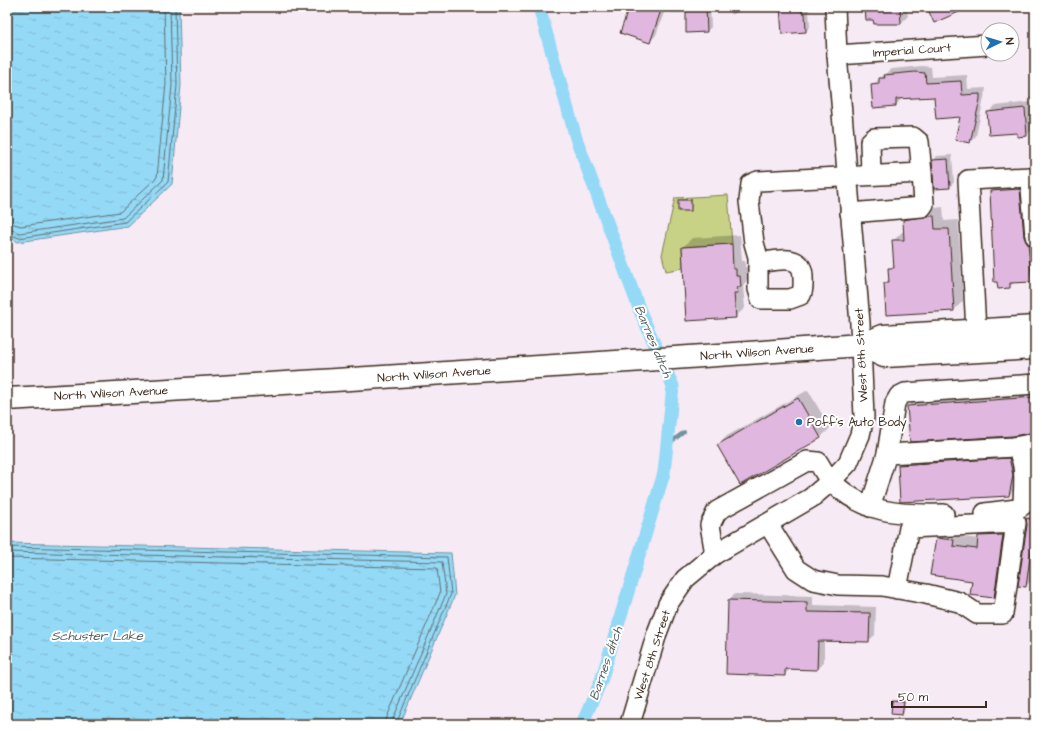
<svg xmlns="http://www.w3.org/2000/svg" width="1042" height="731" viewBox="0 0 1042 731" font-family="'Architects Daughter',sans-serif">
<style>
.green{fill:#c7d286;stroke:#817e52}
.water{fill:url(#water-ripples);stroke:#7093a0}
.shadow{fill:#0003}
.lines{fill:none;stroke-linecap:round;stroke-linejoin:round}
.shore{stroke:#5f7074;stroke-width:1}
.stream{stroke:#7093a0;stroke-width:4}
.canal{stroke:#94d9f6;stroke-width:13}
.building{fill:#e0b8df;stroke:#3b2a1e}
.minor-casing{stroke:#3b2a1e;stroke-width:22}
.major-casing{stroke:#3b2a1e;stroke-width:25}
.minor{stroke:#fff;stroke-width:19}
.major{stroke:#fff;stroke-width:22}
.poi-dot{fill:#1f6fb2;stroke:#fff;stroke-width:1.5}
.labels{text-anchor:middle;stroke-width:4;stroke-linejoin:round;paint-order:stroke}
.street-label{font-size:12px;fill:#3b2a1e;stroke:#fff}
.poi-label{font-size:12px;fill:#3b2a1e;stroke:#fff;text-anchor:start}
.water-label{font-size:13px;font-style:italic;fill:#565f5f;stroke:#fff}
</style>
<defs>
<pattern id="water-ripples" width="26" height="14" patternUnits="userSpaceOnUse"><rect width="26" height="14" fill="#94d9f6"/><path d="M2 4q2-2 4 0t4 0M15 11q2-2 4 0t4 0" fill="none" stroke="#80bad2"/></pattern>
</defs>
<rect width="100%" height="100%" fill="#f6eaf5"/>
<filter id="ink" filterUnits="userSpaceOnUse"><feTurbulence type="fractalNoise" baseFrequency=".025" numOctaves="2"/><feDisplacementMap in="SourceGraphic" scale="8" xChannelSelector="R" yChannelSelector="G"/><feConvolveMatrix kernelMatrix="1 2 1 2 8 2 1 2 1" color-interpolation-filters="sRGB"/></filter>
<g filter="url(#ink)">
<polygon class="green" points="728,195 732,244 682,247 683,268 666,271 662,255 675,198"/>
<g class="water">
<polygon points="7,7 179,7 181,85 172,184 128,226 18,242 7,236"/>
<polygon points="7,543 451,553 455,595 400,724 7,724"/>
</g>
<g class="shadow">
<polygon points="630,7 666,7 656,35 650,42"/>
<polygon points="671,7 710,7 711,27 707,31 687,13 671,13"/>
<polygon points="728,7 751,7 731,15"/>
<polygon points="781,7 806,7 806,9 809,9 810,27 806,31 783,33"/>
<polygon points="866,7 912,7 907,12 908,16 901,23 874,18"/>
<polygon points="922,66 931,67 932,77 967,75 968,89 986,88 976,136 970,142 961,116 935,96 902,98 896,105 872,85 892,69"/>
<polygon points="1035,91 1035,105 1029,98"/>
<polygon points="1031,102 1033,128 1027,135 988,113 995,106"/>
<polygon points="952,155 954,182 950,187 933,160 937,156"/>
<polygon points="1029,180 1035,232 1035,277 1031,281 1015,282 1009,287 991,191 1001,182"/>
<polygon points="681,199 692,199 692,208 690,210 679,201"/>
<polygon points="943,207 944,221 958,220 963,301 954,310 885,284 890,278 890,269 894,264 893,241 902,232 905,232 904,220 913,211"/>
<polygon points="740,235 742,261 745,261 745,267 749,267 749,277 743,286 745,308 735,317 683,247 692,238"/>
<polygon points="1035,389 1035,432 911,441 908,406 917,397"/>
<polygon points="808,390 830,428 821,437 740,484 718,445 727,436"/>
<polygon points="1018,450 1018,486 1009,495 899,466 908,456"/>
<polygon points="1034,512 1035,512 1035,563 1033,579 1026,586 1027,519"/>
<polygon points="1012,526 1003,588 994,597 973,581 936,538 946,529 963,531 962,537 979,539 979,536 989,527"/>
<polygon points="735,594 813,596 813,605 876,607 875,635 868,641 824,640 824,662 817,669 791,668 784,675 729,600"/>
<polygon points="895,700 905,701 904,713 902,714 892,713 893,702"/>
</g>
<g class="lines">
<g class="shore">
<polyline points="7,222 21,226 120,212 157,177 166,84 164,7"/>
<polyline points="7,228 20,233 123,218 163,180 172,85 170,7"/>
<polyline points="7,233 19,238 125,222 168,182 177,85 175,7"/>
<polyline points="7,547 447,557 451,594 396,724"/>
<polyline points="7,552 442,562 446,594 391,724"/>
<polyline points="7,558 437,568 440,593 387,717 385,724"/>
</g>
<polyline class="stream" points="667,445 684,432"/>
<polyline class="canal" points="539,7 576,138 640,311 673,386 664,473 601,681 582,724"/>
</g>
<g class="building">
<polygon points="629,7 653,7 661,10 650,43 620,33"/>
<polygon points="686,7 706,7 707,32 686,33"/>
<polygon points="780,7 801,7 802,13 805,13 806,32 782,34"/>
<polygon points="865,7 900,7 901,24 874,24 873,20 866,20"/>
<polygon points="927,7 970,7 934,23"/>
<polygon points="915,72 925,73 926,83 961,81 962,95 980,94 980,99 970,143 955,140 960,117 936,119 934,97 896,99 896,106 873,108 871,85 879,84 879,78 885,78 884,75"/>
<polygon points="1025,108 1027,136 1017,137 1017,133 989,135 987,112"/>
<polygon points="948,159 950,188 934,189 932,160"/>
<polygon points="1020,189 1024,237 1028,244 1032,282 1010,283 1010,288 998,289 997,282 994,282 990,191"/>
<rect x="678" y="200" width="13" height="11"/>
<polygon points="928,216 934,216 935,229 949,229 954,311 886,315 884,283 889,283 888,268 894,268 892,240 904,240 903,220"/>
<polygon points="732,244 733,269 736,269 736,276 740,276 741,287 737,287 738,293 734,293 736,318 686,321 682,247"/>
<polygon points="1035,397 1035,432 1013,436 910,442 907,406"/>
<polygon points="798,398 821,438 740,485 717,445"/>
<polygon points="1009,458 1013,475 1009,496 900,502 898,465"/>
<polygon points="1026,518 1035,520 1026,587 1018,586 1027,525"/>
<polygon points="1003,535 994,598 970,595 972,581 930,575 936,538 954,540 953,546 977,549 978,536"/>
<polygon points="728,600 807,602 807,612 870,613 869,642 818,641 817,670 785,669 785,676 726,674"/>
<polygon points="892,701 904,702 902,715 891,714"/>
</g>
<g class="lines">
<defs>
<g id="minor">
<polyline points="837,55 988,45"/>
<polyline points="850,213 922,207 924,204 922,173"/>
<path d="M 758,263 C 775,261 802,252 803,276 C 803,283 804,289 801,295 L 790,299 L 761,299 L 758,289 L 758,257 L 754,243 L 749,201 L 751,184 L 758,181 L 922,173 L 919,142 L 913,137 L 874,138 L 870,142 L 871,175"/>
<polyline points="976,331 968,180 1030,177 1035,236"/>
<polyline points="887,454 895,403 899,396 905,393 1035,384"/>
<polyline points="870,507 887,454 1014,447 1035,443"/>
<path d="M 985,513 L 1017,509 L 1023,505 C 1023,488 1028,459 1014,447"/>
<polyline points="768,524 796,569 813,580 838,585 882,586 926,594 959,602 977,614 1003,614 1016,523 909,528 897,589"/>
<path d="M 715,554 L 710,525 L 717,511 L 807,461 L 818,462 C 822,468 826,477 832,482 C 865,514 900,515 944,514"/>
<polyline points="630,724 657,633 668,604 685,579 715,554 811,498 831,481 848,463 860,435 864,417 860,323 837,55 835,7"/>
</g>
<g id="major">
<polyline points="861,345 884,356 1035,348"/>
<path d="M 7,399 C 292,384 576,365 861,345 L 883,336 L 1035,327"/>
</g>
</defs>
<use href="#minor" class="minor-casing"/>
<use href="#major" class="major-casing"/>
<use href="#minor" class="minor"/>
<use href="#major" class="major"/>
</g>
</g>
<circle class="poi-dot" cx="799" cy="422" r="4"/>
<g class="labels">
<g class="street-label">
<text transform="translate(912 50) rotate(-4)" y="4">Imperial Court</text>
<text transform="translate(757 352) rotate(-4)" y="4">North Wilson Avenue</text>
<text transform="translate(861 355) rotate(-93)" y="4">West 8th Street</text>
<text transform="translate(434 374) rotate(-4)" y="4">North Wilson Avenue</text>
<text transform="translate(111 393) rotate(-3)" y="4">North Wilson Avenue</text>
<text transform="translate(652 655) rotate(-72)" y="4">West 8th Street</text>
</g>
<g class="poi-label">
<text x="807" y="426">Poff's Auto Body</text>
</g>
<g class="water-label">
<text transform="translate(654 341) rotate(67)" y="5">Barnes ditch</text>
<text x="97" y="640">Schuster Lake</text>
<text transform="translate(605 663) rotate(-71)" y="5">Barnes ditch</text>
</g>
</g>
<rect width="1042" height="731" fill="none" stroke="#fff" stroke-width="24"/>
<rect x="12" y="12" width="1018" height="707" fill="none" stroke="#3b2a1e" stroke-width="1.5" filter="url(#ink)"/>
<g transform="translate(1000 42) rotate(85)"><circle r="19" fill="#ffffff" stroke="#b1aaa5"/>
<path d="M0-3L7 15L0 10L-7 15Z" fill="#1f6fb2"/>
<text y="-6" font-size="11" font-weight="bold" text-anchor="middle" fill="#3b2a1e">N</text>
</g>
<path d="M892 701v6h94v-6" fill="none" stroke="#3b2a1e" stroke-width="2"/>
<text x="898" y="701" font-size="12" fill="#3b2a1e" stroke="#ffffff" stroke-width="3" paint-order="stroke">50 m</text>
</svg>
